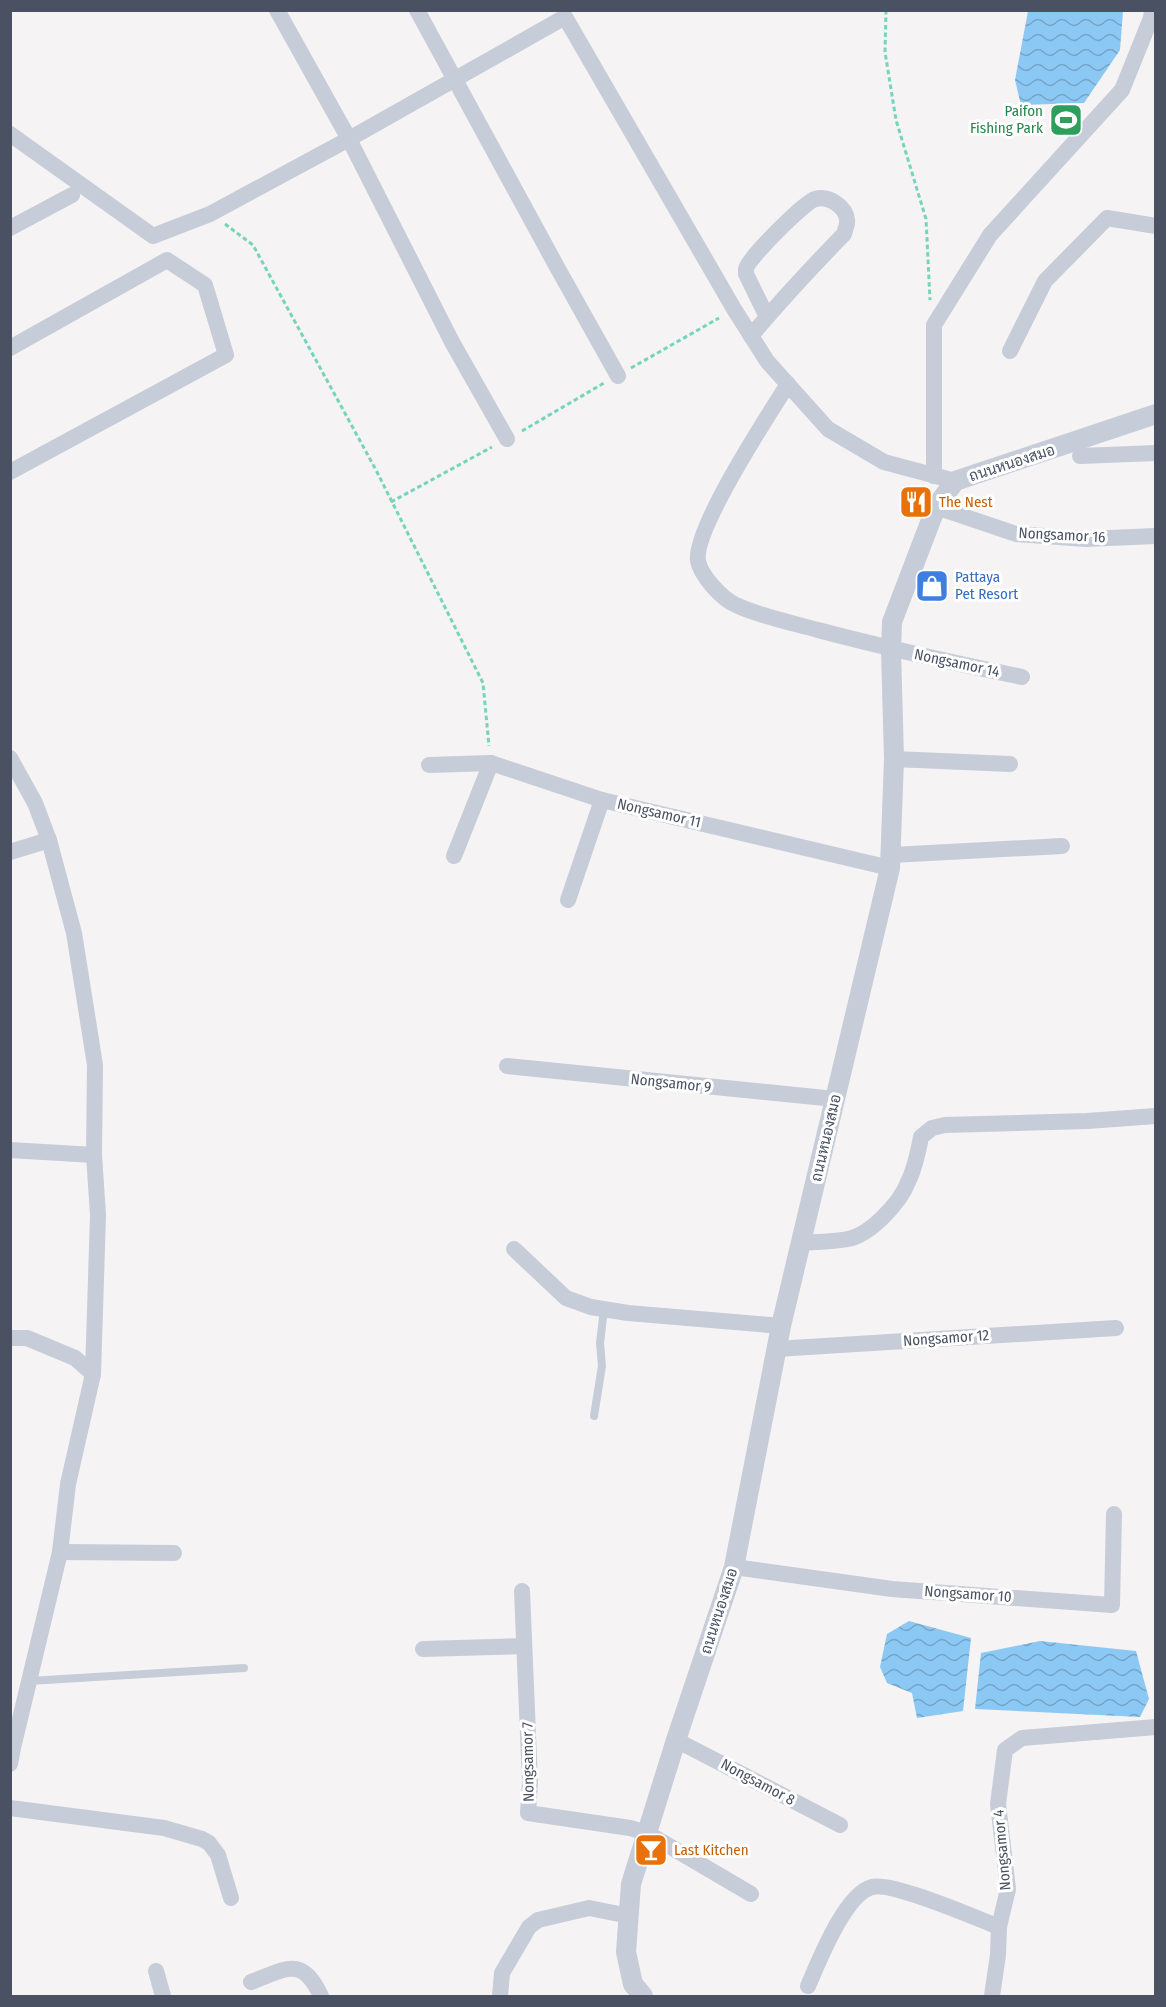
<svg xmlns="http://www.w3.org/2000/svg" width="1166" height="2007" viewBox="0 0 1166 2007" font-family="'Fira Sans Condensed',Sarabun,sans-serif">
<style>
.water{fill:url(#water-waves)}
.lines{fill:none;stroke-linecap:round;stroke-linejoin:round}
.path{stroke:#75d5b9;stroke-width:3;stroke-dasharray:4.5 3;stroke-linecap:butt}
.service{stroke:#c6ccd8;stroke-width:8}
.minor{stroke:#c6ccd8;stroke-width:16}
.tertiary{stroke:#c6ccd8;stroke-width:20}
.labels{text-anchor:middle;stroke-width:6;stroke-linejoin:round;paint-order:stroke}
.leisure-label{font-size:15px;fill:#27864d;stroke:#fff;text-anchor:end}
.street-label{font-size:15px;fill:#495162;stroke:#fff}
.food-label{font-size:15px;fill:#c56008;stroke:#fff;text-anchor:start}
.shop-label{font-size:15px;fill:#366cbe;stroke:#fff;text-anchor:start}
</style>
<defs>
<pattern id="water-waves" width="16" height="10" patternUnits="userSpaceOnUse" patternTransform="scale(1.5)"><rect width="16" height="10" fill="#8bc8f3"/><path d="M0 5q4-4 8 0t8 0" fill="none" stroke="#74a5c8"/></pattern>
</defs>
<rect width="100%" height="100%" fill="#f5f3f3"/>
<g class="water">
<polygon points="1028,11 1123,11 1120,50 1084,103 1021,105 1015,80"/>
<polygon points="909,1621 971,1638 963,1711 917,1718 912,1693 887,1683 880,1667 887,1634"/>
<polygon points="1040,1641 1136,1651 1149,1699 1140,1717 975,1709 981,1653"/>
</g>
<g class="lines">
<g class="path">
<polyline points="886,10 885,52 896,120 926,219 930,300"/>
<polyline points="225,224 253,245 376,470 483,683 489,746"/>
<polyline points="631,368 719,318"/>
<polyline points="522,431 604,383"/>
<polyline points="391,502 492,447"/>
</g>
<g class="service">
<polyline points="594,1416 602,1366 600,1343 604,1309"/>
<polyline points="29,1681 244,1668"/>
</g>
<g class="minor">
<polyline points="277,10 349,139 452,342 507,439"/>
<polyline points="417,10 557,267 618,376"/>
<polyline points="10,134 153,236 210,214 349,139 565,17 734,309 767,361 828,429 884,462 955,481"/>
<polyline points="10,228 72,195"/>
<path d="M 751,336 C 781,300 812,267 844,234 C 845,229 848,225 847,220 C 846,207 829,195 815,199 C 805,202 748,258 746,269 C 746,271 746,272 746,274 L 767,317"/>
<polyline points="10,348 167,260 205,285 226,355 10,472"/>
<polyline points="1010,351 1045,281 1107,218 1156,226"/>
<path d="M 788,384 C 769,414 693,530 698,561 C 701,576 722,599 736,605 C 759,616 793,623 818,630 C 886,648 954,663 1022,677"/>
<polyline points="1080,456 1156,453"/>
<polyline points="934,476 934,325 990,235 1122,90 1151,18 1152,10"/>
<polyline points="936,507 1016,534 1086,539 1156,536"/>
<polyline points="10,758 35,803 49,840 74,933 95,1065 94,1155 98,1215 93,1374 68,1484 60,1552 13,1748 10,1764"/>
<polyline points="894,759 1010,764"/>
<polyline points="429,765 491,763 602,800 890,868"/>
<polyline points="10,852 49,840"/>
<polyline points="892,855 1062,846"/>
<polyline points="454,856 491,763"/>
<polyline points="568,900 602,800"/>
<polyline points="507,1066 835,1099"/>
<polyline points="10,1150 94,1155"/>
<path d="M 801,1243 C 816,1242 833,1242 848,1239 C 870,1235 900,1203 908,1182 C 915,1168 918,1153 921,1137 L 932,1128 L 945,1125 L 1087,1121 L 1156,1116"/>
<polyline points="514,1249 566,1298 591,1307 628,1313 781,1326"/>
<polyline points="10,1338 27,1338 75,1358 93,1374"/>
<polyline points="776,1349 1116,1328"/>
<polyline points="60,1552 174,1553"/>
<polyline points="734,1567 892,1589 1112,1605 1114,1514"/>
<polyline points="522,1591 530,1782 528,1813 630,1828 647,1833 751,1894"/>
<polyline points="423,1649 524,1646"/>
<polyline points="676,1740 840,1825"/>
<polyline points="10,1808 164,1828 202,1839 209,1843 218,1855 231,1898"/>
<polyline points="156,1971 163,1996"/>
<path d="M 251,1982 C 286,1969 302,1955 321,1996"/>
<path d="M 808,1986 C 819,1961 845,1894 872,1887 C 891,1881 976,1918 999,1927"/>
<polyline points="500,1996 502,1973 529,1927 538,1920 589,1908 629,1916"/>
<polyline points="992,1996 998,1955 999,1927 1008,1889 998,1804 1005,1750 1022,1738 1156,1727"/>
</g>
<polyline class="tertiary" points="643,1996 633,1984 626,1952 631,1884 676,1740 734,1567 781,1326 890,868 894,759 891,650 892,622 936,507 955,481 1156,414"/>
</g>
<defs>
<symbol id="stadium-square" viewBox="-11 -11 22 22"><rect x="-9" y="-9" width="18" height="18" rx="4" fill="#2e9e5b" stroke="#fff"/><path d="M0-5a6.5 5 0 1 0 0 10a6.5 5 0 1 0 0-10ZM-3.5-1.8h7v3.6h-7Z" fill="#fff"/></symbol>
<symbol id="restaurant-square" viewBox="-11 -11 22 22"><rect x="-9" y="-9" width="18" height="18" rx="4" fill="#e8710a" stroke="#fff"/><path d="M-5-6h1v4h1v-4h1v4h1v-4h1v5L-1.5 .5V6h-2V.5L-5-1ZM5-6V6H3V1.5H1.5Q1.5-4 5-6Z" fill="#fff"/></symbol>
<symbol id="shop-square" viewBox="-11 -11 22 22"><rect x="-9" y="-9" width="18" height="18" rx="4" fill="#3f7fe0" stroke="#fff"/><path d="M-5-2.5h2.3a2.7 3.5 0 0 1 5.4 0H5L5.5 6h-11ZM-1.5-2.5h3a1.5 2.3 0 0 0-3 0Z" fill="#fff"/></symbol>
<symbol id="bar-square" viewBox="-11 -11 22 22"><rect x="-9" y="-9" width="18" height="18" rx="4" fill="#e8710a" stroke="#fff"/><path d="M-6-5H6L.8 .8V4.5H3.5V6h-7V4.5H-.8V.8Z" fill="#fff"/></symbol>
</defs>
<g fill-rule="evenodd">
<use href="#stadium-square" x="1047" y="101" width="38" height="38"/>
<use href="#restaurant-square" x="897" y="483" width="38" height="38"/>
<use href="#shop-square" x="913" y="567" width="38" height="38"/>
<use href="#bar-square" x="632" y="1831" width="38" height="38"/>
</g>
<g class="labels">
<g class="leisure-label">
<text x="1043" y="116">Paifon<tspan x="1043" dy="17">Fishing Park</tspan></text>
</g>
<g class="street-label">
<text transform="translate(1012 463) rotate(-18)" y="5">ถนนหนองสมอ</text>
<text transform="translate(1062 535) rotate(3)" y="5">Nongsamor 16</text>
<text transform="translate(957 663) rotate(12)" y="5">Nongsamor 14</text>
<text transform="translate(659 813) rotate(13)" y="5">Nongsamor 11</text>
<text transform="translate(671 1083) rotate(6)" y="5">Nongsamor 9</text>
<text transform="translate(826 1138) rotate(-77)" y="5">ถนนหนองสมอ</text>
<text transform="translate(946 1338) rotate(-4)" y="5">Nongsamor 12</text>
<text transform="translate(968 1594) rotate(4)" y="5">Nongsamor 10</text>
<text transform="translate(719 1611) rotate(-72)" y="5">ถนนหนองสมอ</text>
<text transform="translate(528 1762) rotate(-91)" y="5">Nongsamor 7</text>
<text transform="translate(758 1782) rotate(28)" y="5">Nongsamor 8</text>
<text transform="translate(1002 1850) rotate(-95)" y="5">Nongsamor 4</text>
</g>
<g class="food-label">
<text x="939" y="507">The Nest</text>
<text x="674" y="1855">Last Kitchen</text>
</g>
<g class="shop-label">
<text x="955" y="582">Pattaya<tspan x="955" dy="17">Pet Resort</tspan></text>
</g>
</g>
<rect width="1166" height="2007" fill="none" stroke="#495162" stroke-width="24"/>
</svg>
